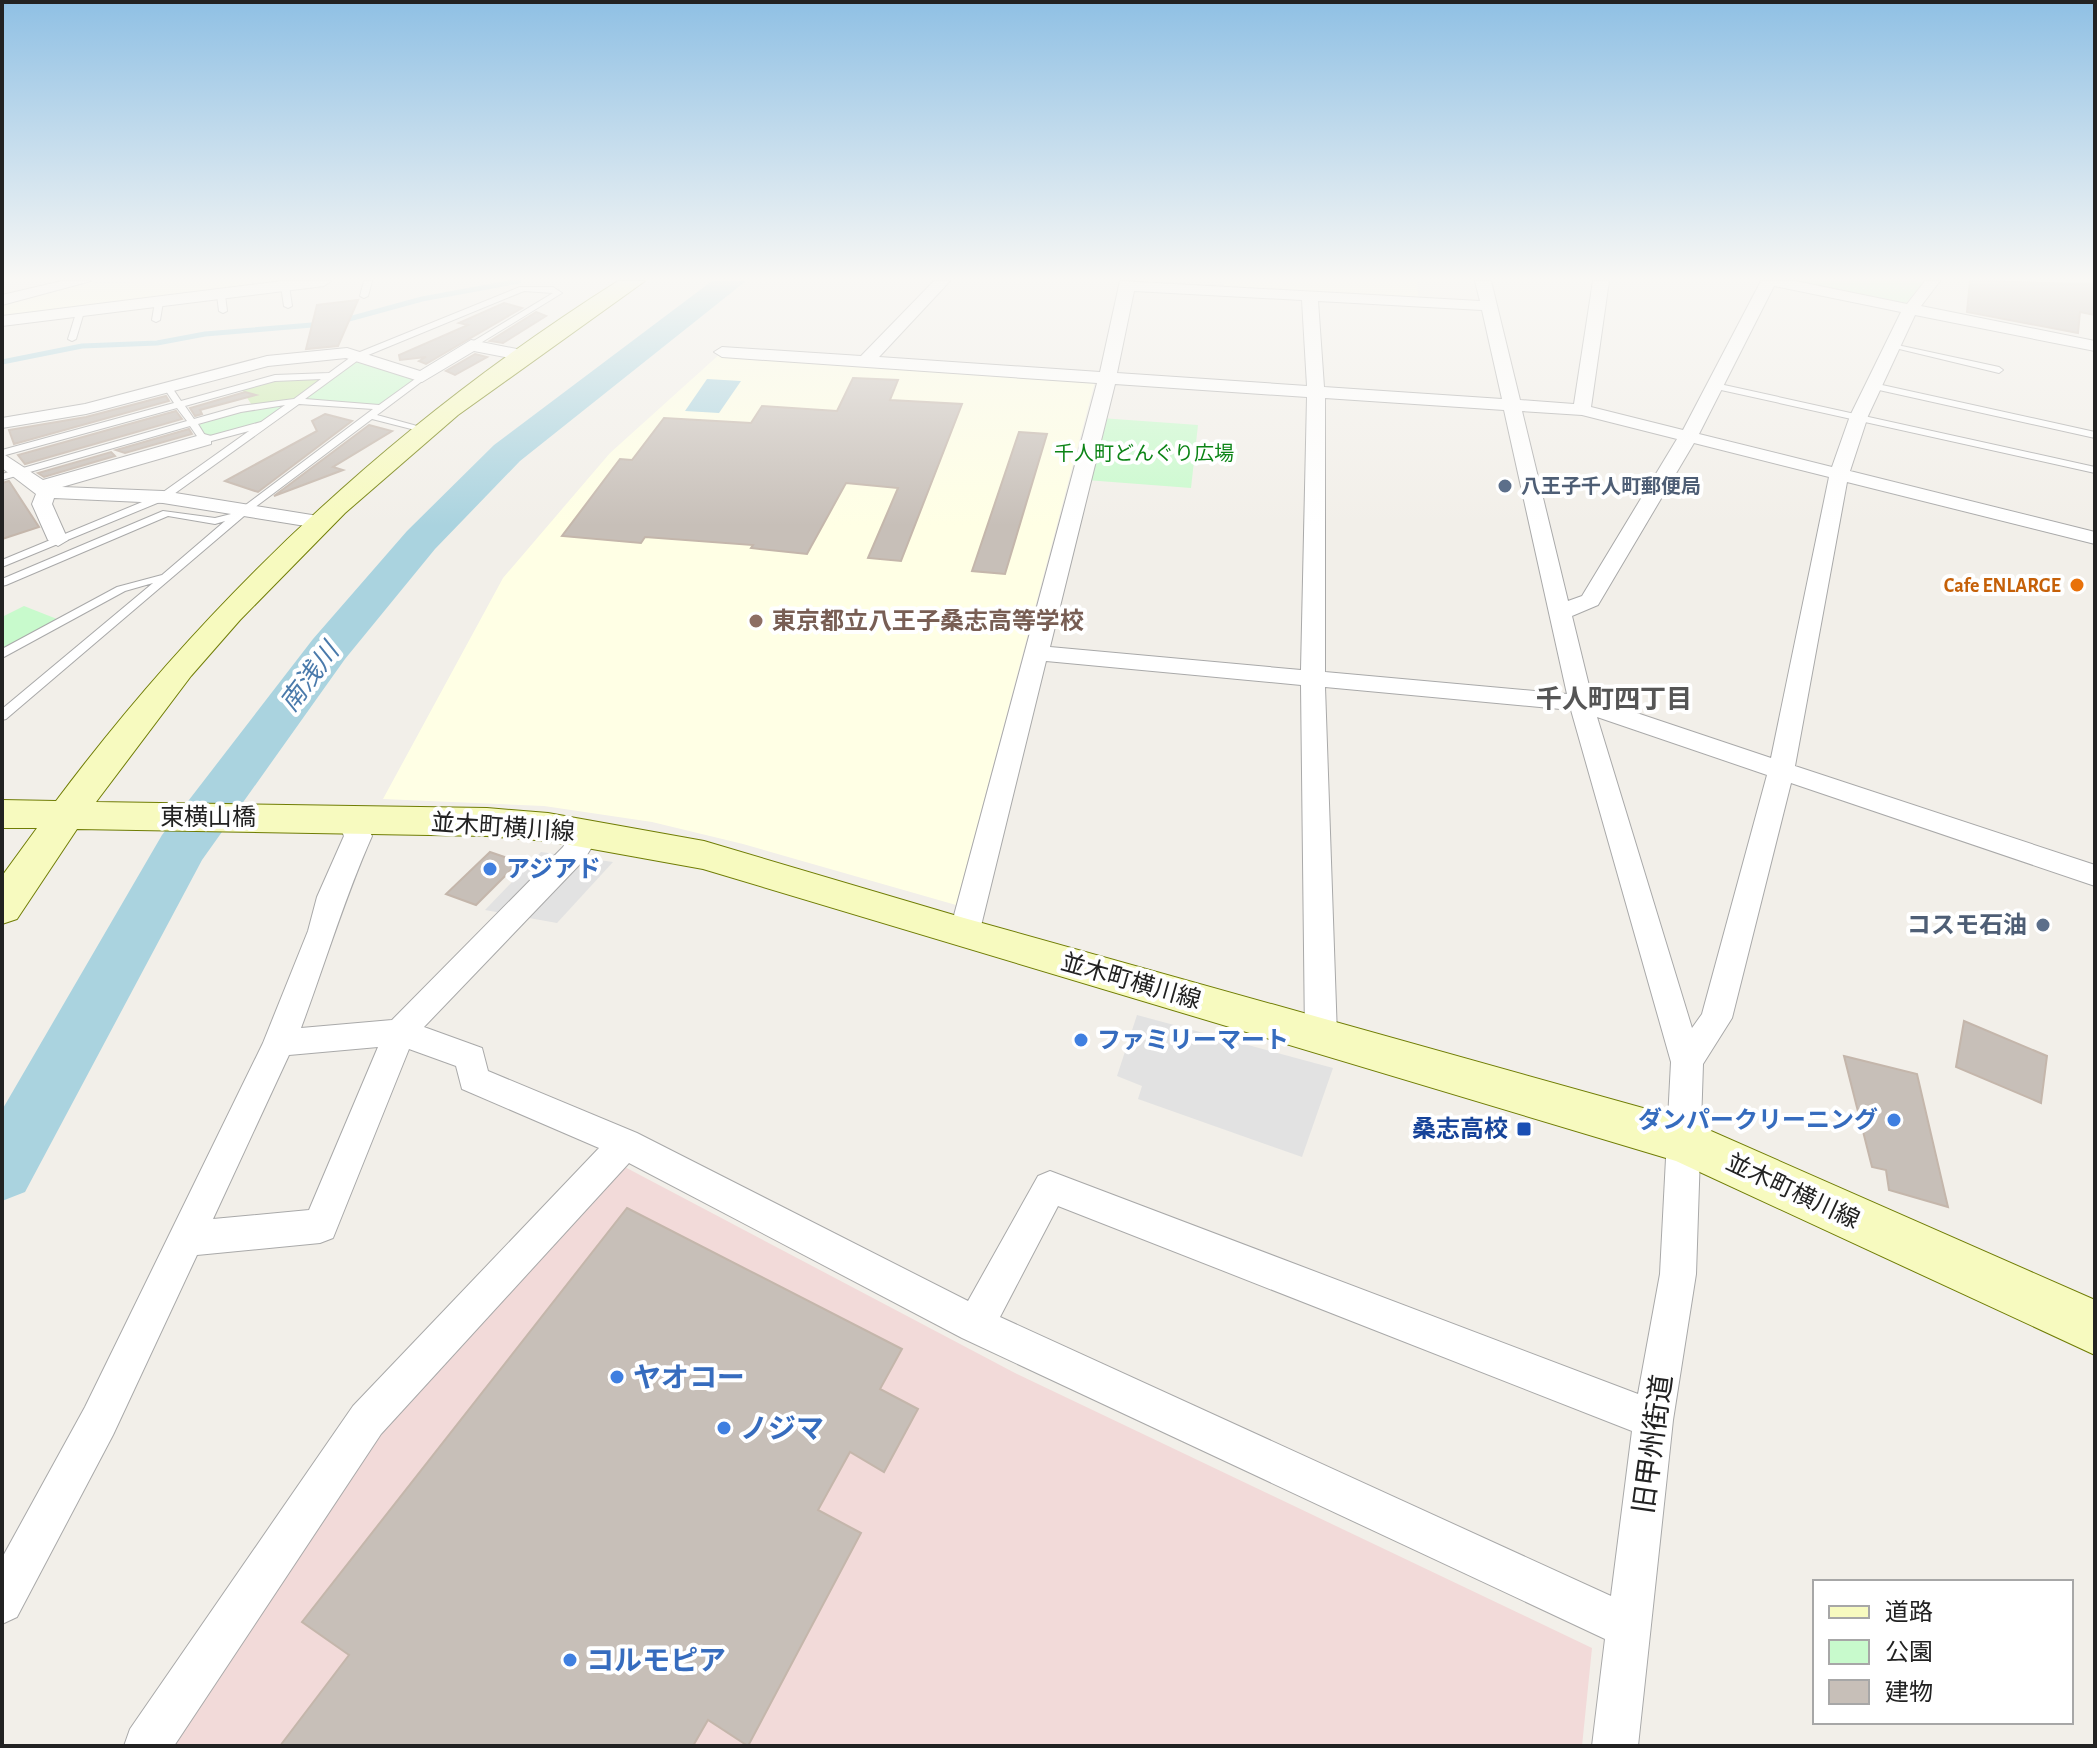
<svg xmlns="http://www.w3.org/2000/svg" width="2097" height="1748" viewBox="0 0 2097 1748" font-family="'Alegreya Sans','Noto Sans JP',sans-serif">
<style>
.commercial{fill:#f2dad9}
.education{fill:#ffffe5}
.grass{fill:#cdebb0}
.park{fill:#c8facc}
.parking{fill:#e2e2e2}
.water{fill:#aad3df}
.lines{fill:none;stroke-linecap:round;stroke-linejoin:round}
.stream{stroke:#aad3df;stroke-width:5}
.river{fill:#aad3df;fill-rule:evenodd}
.building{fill:#c7bfb8;stroke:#c4b6ab;stroke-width:2}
.lane-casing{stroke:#a9a9a9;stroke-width:2}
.street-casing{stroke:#a9a9a9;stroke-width:2}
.secondary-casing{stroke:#707d05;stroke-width:2}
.lane{fill:#fff;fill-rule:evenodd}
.street{fill:#fff;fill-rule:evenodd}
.secondary{fill:#f7fabf;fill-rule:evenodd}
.service-dot{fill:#5c6f8a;stroke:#fff;stroke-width:3}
.food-dot{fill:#e8710a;stroke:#fff;stroke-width:3}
.education-dot{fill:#8d6e63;stroke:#fff;stroke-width:3}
.shop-dot{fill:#3f7fe0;stroke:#fff;stroke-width:3}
.transit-dot{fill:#1a4fb4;stroke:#fff;stroke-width:3}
.labels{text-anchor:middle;stroke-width:8;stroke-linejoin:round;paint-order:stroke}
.far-park-label{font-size:20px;fill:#0c8416;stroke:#fff}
.far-service-label{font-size:20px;font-weight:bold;fill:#4e5e75;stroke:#fff;text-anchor:start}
.far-food-label{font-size:20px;font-weight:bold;fill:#c56008;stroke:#fff;text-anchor:end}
.education-label{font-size:24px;font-weight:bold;fill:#785e54;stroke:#fff;text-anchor:start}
.street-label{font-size:24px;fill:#222;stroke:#fff}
.shop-label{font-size:24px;font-weight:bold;fill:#366cbe;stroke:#fff;text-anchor:start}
.service-label{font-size:24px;font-weight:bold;fill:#4e5e75;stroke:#fff;text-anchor:end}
.transit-label{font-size:24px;font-weight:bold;fill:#164399;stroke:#fff;text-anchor:end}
.water-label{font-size:26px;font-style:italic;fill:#4a7aab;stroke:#fff}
.neighbourhood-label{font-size:26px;font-weight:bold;fill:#555;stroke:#fff}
.near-shop-label{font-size:28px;font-weight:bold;fill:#366cbe;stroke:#fff;text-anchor:start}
.near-street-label{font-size:28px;fill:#222;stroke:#fff}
</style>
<rect width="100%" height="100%" fill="#f2efe9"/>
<polygon class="commercial" points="621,1165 1015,1373 1592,1648 1582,1746 170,1746 383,1431"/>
<g class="education">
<polygon points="84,281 99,283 249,281 248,291 2,321 2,300"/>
<polygon points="1224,281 1416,281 1419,300 1224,287"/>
<polygon points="722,352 1096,378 956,905 743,844 652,822 544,806 383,799 503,578 610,453"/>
</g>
<polygon class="grass" points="330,376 297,401 253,407 241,388 280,378"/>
<g class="park">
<polygon points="1787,281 1916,281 1923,283 1903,307"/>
<polygon points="358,356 422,377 378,407 297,401 269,424 204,440 192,422 240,409 297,401"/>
<polygon points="1101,418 1198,425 1191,488 1086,480"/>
<polygon points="24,606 62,621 2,654 2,617"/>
</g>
<g class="parking">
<polygon points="541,852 613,862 557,923 485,910"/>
<polygon points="1137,1015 1333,1068 1302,1157 1138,1099 1142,1086 1117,1076"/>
</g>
<polygon class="water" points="707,379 741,381 719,413 685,411"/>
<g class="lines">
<g class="stream">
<polyline points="338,322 422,299 519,281"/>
<polyline points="2,362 82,346 157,343 205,334 324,324"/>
</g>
<polygon class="river" points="712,281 746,281 520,461 435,549 345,659 202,860 25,1192 2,1201 2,1110 162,835 313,639 407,531 494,445"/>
</g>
<g class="building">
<polygon points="1970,281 2095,284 2095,315 2080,312 2078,333 1967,312"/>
<polygon points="358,300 338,346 306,349 317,305"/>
<polygon points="504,303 522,308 426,364 419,361 426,357 400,360 399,355 468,325 459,323"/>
<polygon points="536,312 546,316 503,343 490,341"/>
<polygon points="475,354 487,357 455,375 446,371"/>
<polygon points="853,378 898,380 890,400 962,404 901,561 868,558 898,488 846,483 807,554 751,548 753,545 645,537 641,543 562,536 620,459 632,460 664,418 751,423 762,406 837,411"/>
<polygon points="245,392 256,395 200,410 202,414 195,416 190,408"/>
<polygon points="166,396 169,401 14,444 9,430 86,417"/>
<polygon points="176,411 182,419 25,464 18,455"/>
<polygon points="325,414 352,421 258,492 225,481 317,431 312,421"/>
<polygon points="369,425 392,431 333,467 343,470 274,496"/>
<polygon points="189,429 192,434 125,453 116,450"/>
<polygon points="1019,432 1047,434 1005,574 972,571"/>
<polygon points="111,452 115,456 44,477 38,473"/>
<polygon points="9,481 39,527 2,539 2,483"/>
<polygon points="490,852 519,862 476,905 446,894"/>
<polygon points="1964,1021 2047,1056 2041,1103 1956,1067"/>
<polygon points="1844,1056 1917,1074 1948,1207 1889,1190 1886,1170 1872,1167"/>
<polygon points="627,1208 902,1349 880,1389 918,1409 884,1472 850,1452 818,1510 861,1533 748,1746 708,1720 693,1746 280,1746 349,1655 302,1622"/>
</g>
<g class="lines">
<defs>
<g id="lane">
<polygon points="364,281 372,281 368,296 364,298 360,296"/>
<polygon points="285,284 289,286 292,306 288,308 284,306 281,286"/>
<path d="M 520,287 L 553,287 L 562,293 L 474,347 L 467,345 L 553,293 L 524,291 L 361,358 L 305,399 L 379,405 L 422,374 L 425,375 L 425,379 L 377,415 L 428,429 L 423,432 L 372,419 L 250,511 L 6,719 L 2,720 L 2,709 L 153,583 L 125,591 L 2,658 L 2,649 L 117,587 L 162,575 L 225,521 L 215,524 L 168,516 L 6,585 L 2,586 L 2,579 L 163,511 L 215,518 L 235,513 L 373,409 L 299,404 L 167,499 L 2,567 L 2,560 L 159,495 L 249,431 L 204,443 L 201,442 L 190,426 L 2,480 L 2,474 L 187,421 L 177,408 L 2,456 L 2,450 L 174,403 L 164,388 L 168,385 L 171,386 L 181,401 L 275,375 L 329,373 L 355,354 ZM 321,379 L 294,399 L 240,406 L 194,419 L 185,406 L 275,381 ZM 285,405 L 261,422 L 206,437 L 198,424 L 241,412 Z"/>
<polygon points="221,293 225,295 227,311 223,313 219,311 217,295"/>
<polygon points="159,300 163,302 160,320 156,322 152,320 155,302"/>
<polygon points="77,310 84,312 76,339 72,341 68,339"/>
<polygon points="1888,343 1999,367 2003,370 1999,373 1891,347 1887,345"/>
<polygon points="1715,383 2095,467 2095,473 1712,388 1711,386"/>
<polygon points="1873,383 2095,432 2095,438 1870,388 1869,386"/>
</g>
<g id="street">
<polygon points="62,281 91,281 2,305 2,295"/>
<polygon points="283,281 331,281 324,286 2,326 2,316"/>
<path d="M 934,281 L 950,281 L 879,357 L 1100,372 L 1120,281 L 1480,301 L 1475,281 L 1491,281 L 1520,400 L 1574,404 L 1593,281 L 1609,281 L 1591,407 L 1683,430 L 1761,281 L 1795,281 L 1907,304 L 1925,281 L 1940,281 L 1921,306 L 2095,341 L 2095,351 L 1915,315 L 1868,416 L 1850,471 L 2095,532 L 2095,544 L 1847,482 L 1795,766 L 2095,865 L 2095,886 L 1791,783 L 1732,1018 L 1703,1064 L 1696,1274 L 1673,1420 L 1638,1746 L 1592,1746 L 1605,1639 L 962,1338 L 629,1163 L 381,1434 L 174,1746 L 124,1746 L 130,1729 L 353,1406 L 599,1148 L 462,1089 L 456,1066 L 409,1049 L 333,1238 L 320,1243 L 197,1255 L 113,1435 L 17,1617 L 2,1624 L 2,1558 L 85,1407 L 263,1043 L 308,931 L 317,897 L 344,836 L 336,819 L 340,812 L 358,812 L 372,836 C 344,899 325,964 301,1028 L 392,1020 L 563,847 C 573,833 578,820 597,826 L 601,833 L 583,861 L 424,1027 L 482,1048 L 488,1071 L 637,1133 L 968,1301 L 1038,1176 L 1050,1171 L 1638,1394 L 1660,1274 L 1671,1062 L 1571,710 L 1325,687 L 1337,1036 L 1332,1045 L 1321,1049 L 1310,1045 L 1305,1036 L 1301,685 L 1046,661 L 979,934 L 974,942 L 964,945 L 954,942 L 949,934 L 1097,383 L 722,357 L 714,352 L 722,347 L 861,356 ZM 1774,286 L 1901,312 L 1850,416 L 1832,467 L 1699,434 ZM 1134,291 L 1302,300 L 1307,386 L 1117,373 ZM 1318,301 L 1482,310 L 1502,399 L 1324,387 ZM 1115,384 L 1307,397 L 1301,670 L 1050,647 ZM 1325,398 L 1504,410 L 1567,694 L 1325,672 ZM 1522,411 L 1582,415 L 1677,439 L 1582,596 L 1568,601 ZM 1694,443 L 1829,477 L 1771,758 L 1592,698 L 1572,616 L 1598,605 ZM 1597,717 L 1767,775 L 1702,1014 L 1692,1028 ZM 378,1047 L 309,1210 L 213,1219 L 289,1055 ZM 1058,1206 L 1632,1431 L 1611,1596 L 1000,1317 Z"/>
<polygon points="471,340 527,351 529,355 521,360 474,351 422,382 346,358 268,366 86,414 2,428 2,418 85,404 267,356 347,348 420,371"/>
<polygon points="204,434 211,436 211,444 62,487 163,491 318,516 328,522 325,526 318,528 163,503 54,498 52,504 68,540 58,546 48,540 32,504 36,494 2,468 2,453 43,480"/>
</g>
<path id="secondary" d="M 618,281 L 645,281 L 458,415 L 345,513 L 240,620 L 191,676 L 96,802 L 487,808 L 548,813 L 704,841 L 964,918 L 1686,1120 L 2095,1300 L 2095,1355 L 1676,1161 L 703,869 L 548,841 L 487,836 L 77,829 L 17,919 L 2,924 L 2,876 L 37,828 L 2,828 L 2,800 L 56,801 C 212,593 398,420 618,281 Z"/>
</defs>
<use href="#lane" class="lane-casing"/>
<use href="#street" class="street-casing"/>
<use href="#secondary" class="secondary-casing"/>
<use href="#lane" class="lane"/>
<use href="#street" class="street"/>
<use href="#secondary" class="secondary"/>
</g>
<linearGradient id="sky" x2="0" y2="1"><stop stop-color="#8fc0e4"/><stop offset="0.53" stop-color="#f9f8f5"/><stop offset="1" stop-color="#f9f8f5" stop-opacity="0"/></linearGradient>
<rect width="2097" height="526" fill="url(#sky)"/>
<g class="service-dot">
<circle cx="1505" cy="486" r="8"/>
<circle cx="2043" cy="925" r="8"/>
</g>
<circle class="food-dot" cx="2077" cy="585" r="8"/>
<circle class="education-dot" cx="756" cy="621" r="8"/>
<g class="shop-dot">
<circle cx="490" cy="869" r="8"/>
<circle cx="1081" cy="1040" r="8"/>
<circle cx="1894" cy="1120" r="8"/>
<circle cx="617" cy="1377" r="8"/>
<circle cx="724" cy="1428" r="8"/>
<circle cx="570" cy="1660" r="8"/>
</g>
<rect class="transit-dot" x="1516" y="1121" width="16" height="16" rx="4"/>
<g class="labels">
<g class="far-park-label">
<text x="1144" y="460">千人町どんぐり広場</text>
</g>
<g class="far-service-label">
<text x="1521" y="493">八王子千人町郵便局</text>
</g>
<g class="far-food-label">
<text x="2061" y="592">Cafe ENLARGE</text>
</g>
<g class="education-label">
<text x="772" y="629">東京都立八王子桑志高等学校</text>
</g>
<g class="street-label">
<text x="208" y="825">東横山橋</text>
<text transform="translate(503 827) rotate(4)" y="8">並木町横川線</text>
<text transform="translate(1131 981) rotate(16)" y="8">並木町横川線</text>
<text transform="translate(1793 1191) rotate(25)" y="8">並木町横川線</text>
</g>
<g class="shop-label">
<text x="506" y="877">アジアド</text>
<text x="1097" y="1048">ファミリーマート</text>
<text x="1878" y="1128" text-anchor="end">ダンパークリーニング</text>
</g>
<g class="service-label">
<text x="2027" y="933">コスモ石油</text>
</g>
<g class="transit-label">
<text x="1508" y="1137">桑志高校</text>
</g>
<g class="water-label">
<text transform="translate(309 677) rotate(-53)" y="9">南浅川</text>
</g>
<g class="neighbourhood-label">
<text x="1614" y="708">千人町四丁目</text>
</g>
<g class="near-shop-label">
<text x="633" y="1387">ヤオコー</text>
<text x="740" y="1438">ノジマ</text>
<text x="586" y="1670">コルモピア</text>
</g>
<g class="near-street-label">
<text transform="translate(1652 1444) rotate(-82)" y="10">旧甲州街道</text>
</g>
</g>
<rect width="2097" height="1748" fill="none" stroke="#222222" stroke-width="8"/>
<rect x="1813" y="1580" width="260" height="144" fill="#ffffff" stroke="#a7a7a7" stroke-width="2"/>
<rect x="1829" y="1606" width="40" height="12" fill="#f7fabf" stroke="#a7a7a7" stroke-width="2"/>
<text x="1885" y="1620" font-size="24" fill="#222222">道路</text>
<rect x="1829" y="1640" width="40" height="24" fill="#c8facc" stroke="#a7a7a7" stroke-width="2"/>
<text x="1885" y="1660" font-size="24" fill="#222222">公園</text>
<rect x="1829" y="1680" width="40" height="24" fill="#c7bfb8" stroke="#a7a7a7" stroke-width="2"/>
<text x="1885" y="1700" font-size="24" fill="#222222">建物</text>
</svg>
